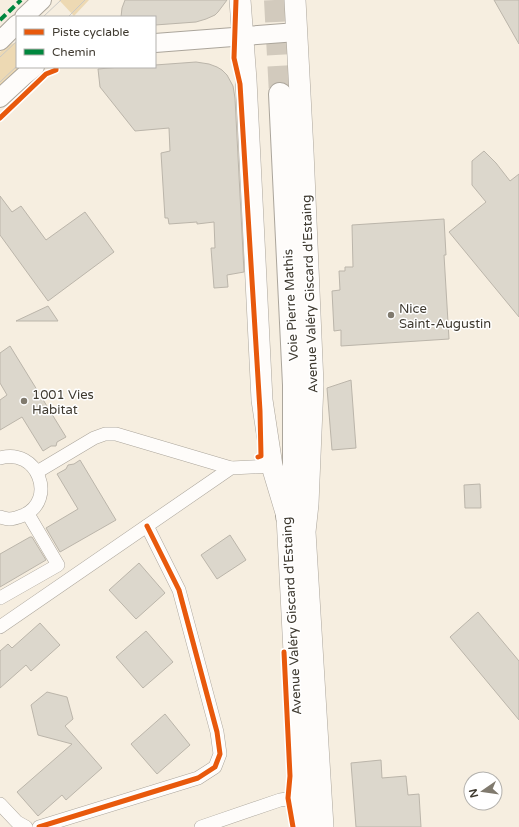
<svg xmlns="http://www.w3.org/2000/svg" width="519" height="827" viewBox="0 0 519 827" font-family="'Varela Round',sans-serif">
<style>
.green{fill:#edd9b3}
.building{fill:#dcd7cc;stroke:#bbb5aa}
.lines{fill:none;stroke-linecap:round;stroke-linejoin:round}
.highway-tunnel{stroke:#d2cabd;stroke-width:22;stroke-dasharray:22 11;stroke-linecap:butt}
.street-casing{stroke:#aba59b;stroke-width:14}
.secondary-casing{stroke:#aba59b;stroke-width:20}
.primary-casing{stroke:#aba59b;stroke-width:22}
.highway-casing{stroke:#aba59b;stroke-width:24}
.street{stroke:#fefcfa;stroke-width:13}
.secondary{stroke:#fefcfa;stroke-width:18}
.primary{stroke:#fefcfa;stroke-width:21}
.highway{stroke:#fefcfa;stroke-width:22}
.tram{stroke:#cac9c5;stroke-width:1}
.quiet{stroke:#00873e;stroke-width:4;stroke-dasharray:8 4;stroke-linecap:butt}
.cycleway-casing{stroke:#fff;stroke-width:8}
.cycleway{stroke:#e8590c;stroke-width:5}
.poi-dot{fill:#807a6e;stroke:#fff;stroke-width:1.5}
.labels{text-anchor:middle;stroke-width:3;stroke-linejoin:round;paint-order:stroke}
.street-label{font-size:13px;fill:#403b31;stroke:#fff}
.poi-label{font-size:13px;fill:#403b31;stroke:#fff;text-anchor:start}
</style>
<rect width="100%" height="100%" fill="#f6eee0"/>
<g class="green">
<polygon points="59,0 89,0 74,16"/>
<path d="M 17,42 L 17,67 L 21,67 L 0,86 L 0,52 C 5,47 10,44 17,42 Z"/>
</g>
<g class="building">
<polygon points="125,0 227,0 218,12 215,15 206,19 196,22 155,25 155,17 121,17 122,8"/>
<polygon points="494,0 519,0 519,44"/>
<polygon points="196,62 209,64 217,67 222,70 227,75 233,86 235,98 244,272 227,275 228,287 214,288 211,248 215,248 214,222 197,224 197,222 169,224 168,218 165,218 161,153 170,151 169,128 135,131 100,87 98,69 120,67 155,67 155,65"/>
<polygon points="484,151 496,163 510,181 519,174 519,317 449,232 486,202 472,185 472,161"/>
<polygon points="0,196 12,212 21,206 46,240 85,212 114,252 48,301 0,235"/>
<polygon points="444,219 446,255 444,255 449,339 341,346 341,330 334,331 332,291 340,290 339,271 345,271 345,267 353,267 352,225"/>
<polygon points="48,306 58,321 16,321"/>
<polygon points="10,346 66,437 57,442 56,446 51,446 43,451 22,417 0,430 0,400 7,395 0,383 0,353"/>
<polygon points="351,380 356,448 332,450 327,388"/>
<polygon points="80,460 116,520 60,552 46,528 78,509 57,474 66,469 68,465 74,464"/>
<polygon points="480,484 481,508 465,508 464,485"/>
<polygon points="230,535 246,560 217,579 201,555"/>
<polygon points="30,537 32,537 46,560 0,587 0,554"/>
<polygon points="139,563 165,593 136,619 109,590"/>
<polygon points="478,612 519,661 519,720 450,637"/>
<polygon points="40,623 60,645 31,671 26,665 0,688 0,651 8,644 12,648"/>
<polygon points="146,631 173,662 143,688 116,657"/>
<polygon points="47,692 67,697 73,719 65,726 102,768 66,800 62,795 38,816 17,792 72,744 38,735 31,705"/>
<polygon points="165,714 190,745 157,774 131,744"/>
<polygon points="381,760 382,778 406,776 408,795 419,794 421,827 356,827 351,763"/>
</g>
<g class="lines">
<polyline class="highway-tunnel" points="275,0 280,94"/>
<defs>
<g id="street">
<path d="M 0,458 C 38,447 57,500 24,515 C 19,517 14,519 9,519 C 6,519 3,518 0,517"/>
<polyline points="37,472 94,438 105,434 116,434 231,468"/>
<polyline points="0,598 58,565 28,514"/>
<polyline points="0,627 231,468 272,466"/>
<polyline points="0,804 17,822 26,827"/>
<polyline points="39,827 198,778 215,767 220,754 217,732 179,590 147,526"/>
<polyline points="201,827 280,800 301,797"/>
</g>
<g id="secondary">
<polyline points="24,17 42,0"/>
<polyline points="0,41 17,24"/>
<polyline points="155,43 297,32"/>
<polyline points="0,98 25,75 35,67"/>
</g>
<g id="primary">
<polyline points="240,0 246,80 262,400 272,466 287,516 303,827"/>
<polyline points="295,0 303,151 313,384 308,504 305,532 323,827"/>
</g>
<polyline id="highway" points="280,94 294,385 294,468 287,516"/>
</defs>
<use href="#street" class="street-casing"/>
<use href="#secondary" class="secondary-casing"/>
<use href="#primary" class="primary-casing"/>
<use href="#highway" class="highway-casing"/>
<use href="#street" class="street"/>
<use href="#secondary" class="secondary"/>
<use href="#primary" class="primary"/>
<use href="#highway" class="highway"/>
<g class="tram">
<polyline points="43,17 61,0"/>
<polyline points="68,17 85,0"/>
<polyline points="0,57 17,41"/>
<polyline points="0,82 17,66"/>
</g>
<polyline class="quiet" points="0,20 21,0"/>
<defs>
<g id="cycleway">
<polyline points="236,0 234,58 240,84 260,411 261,456 258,457"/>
<polyline points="0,118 46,74 56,70 56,67"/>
<polyline points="284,652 290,776 288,798 293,827"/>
<polyline points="39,827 198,778 215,767 220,754 217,732 179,590 147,526"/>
</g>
</defs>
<use href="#cycleway" class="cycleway-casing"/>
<use href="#cycleway" class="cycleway"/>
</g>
<g class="poi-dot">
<circle cx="391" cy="315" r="4"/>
<circle cx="24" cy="401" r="4"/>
</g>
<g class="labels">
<g class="street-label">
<text transform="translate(309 294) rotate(-92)" y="5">Avenue Valéry Giscard d'Estaing</text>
<text transform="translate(290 305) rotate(-93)" y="5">Voie Pierre Mathis</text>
<text transform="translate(291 616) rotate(-93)" y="5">Avenue Valéry Giscard d'Estaing</text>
</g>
<g class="poi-label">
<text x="399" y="313">Nice<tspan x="399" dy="15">Saint-Augustin</tspan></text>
<text x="32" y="399">1001 Vies<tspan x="32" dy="15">Habitat</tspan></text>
</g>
</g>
<rect x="16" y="16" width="140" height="52" fill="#ffffff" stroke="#b3b1ad"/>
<rect x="24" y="29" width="20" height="6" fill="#e8590c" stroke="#b3b1ad"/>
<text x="52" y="36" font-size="12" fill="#403b31">Piste cyclable</text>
<rect x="24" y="49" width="20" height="6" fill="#00873e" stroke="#b3b1ad"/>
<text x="52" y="56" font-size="12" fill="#403b31">Chemin</text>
<g transform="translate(483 791) rotate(257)"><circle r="19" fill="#ffffff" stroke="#b3b1ad"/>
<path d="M0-3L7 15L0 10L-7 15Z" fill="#807a6e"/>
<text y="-6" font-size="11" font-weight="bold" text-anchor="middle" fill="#403b31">N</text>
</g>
</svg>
